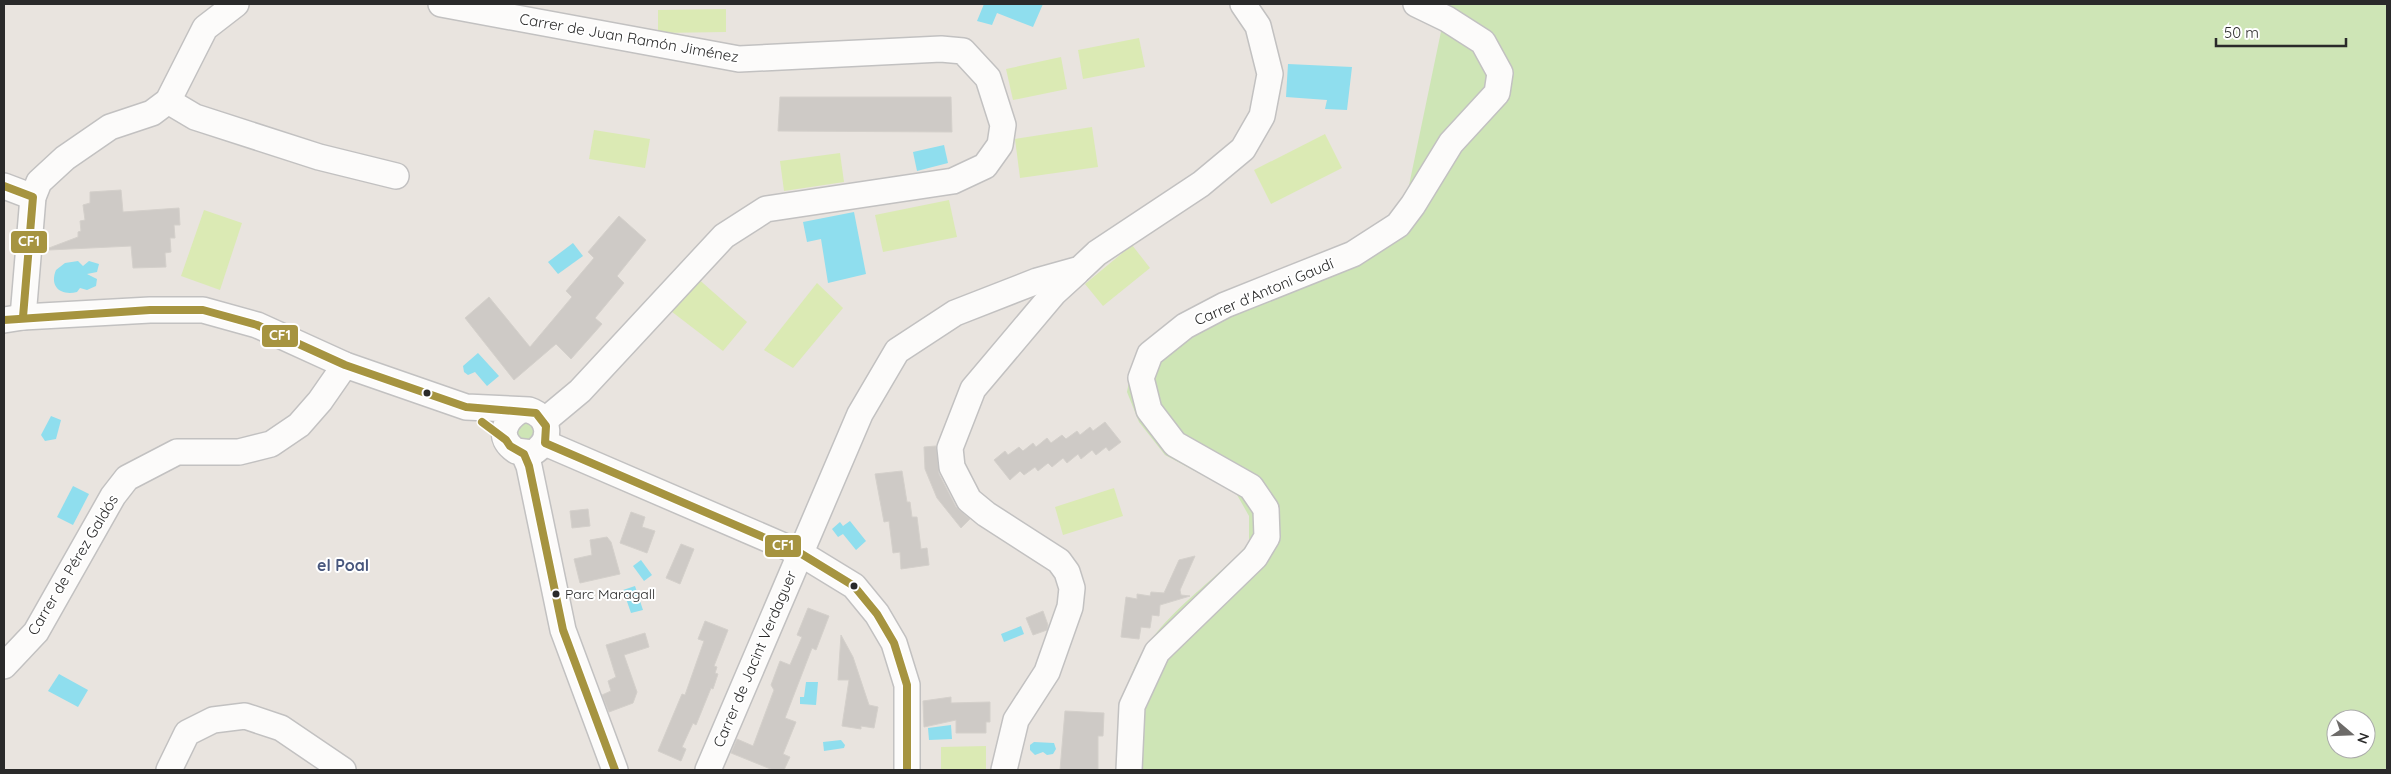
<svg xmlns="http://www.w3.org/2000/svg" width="2391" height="774" viewBox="0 0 2391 774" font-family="Quicksand,sans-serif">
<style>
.green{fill:#cee5b6;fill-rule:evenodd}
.pitch{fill:#dbeab4}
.water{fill:#8fdeee}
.building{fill:#cecac6;stroke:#d4d0cb}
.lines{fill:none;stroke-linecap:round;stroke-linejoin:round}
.minor-casing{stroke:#c2c1c1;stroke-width:28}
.minor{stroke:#fcfbfa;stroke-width:25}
.bus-1-casing{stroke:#fff;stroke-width:11}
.bus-1{stroke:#a69440;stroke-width:8}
.bus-dot{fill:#2a2a2a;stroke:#fff;stroke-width:2}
.labels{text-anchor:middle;stroke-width:4;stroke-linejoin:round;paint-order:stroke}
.bus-label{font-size:14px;fill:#2a2a2a;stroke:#fff;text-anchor:start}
.street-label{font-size:15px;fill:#2a2a2a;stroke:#fff}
.neighbourhood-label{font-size:16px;font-weight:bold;fill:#48577d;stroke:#fff}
.line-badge{stroke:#fff;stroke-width:2}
.badge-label{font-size:14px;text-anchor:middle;font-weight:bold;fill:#fff}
</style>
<rect width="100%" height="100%" fill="#e9e4df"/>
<g class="green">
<path d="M 1400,4 L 2387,4 L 2387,770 L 1122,770 C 1124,745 1122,715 1127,690 C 1142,625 1207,590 1249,543 L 1249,516 L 1236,493 L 1165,455 L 1139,422 L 1127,392 L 1133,361 L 1158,331 L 1187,310 L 1270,278 L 1382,227 L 1407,195 L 1443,22 ZM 2336,719 L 2366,719 L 2366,749 L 2336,749 Z"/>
<polygon points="534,421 537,438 520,443 513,428 517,423"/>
</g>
<g class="pitch">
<polygon points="726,9 726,32 658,33 658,10"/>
<polygon points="1139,38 1145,67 1083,79 1078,50"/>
<polygon points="1061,57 1067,89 1013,100 1006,69"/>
<polygon points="1092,127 1098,167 1020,178 1015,139"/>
<polygon points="594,130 650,139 645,168 589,159"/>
<polygon points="1325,134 1342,168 1271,204 1254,170"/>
<polygon points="840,153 844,182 784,191 780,161"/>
<polygon points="949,200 957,237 883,252 875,215"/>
<polygon points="204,210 242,223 220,290 181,276"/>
<polygon points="1132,245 1150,268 1103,306 1085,284"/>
<polygon points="695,276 747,322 723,351 667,308"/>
<polygon points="817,283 843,308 793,368 764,350"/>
<polygon points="1114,488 1123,516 1063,535 1055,507"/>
<polygon points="986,746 986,770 941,770 941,747"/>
</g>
<g class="water">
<polygon points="984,4 1043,4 1033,27 997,13 992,25 977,21"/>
<polygon points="1288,64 1352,67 1347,110 1325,109 1327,100 1286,97"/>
<polygon points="944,145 948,163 917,171 913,152"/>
<polygon points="854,212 866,274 828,283 821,239 807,242 803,222"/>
<polygon points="573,243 583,256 558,274 548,262"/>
<path d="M 78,261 L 83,266 L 89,261 L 99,264 L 97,272 L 87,274 L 97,279 L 96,286 L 87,290 L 80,288 L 77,292 C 61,296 49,287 56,270 L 65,263 Z"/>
<polygon points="478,353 499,376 487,386 475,372 468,375 464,372 463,366"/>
<polygon points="51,416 61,420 56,439 45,441 41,435"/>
<polygon points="73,486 89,494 73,525 57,517"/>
<polygon points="850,521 866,541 856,550 843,534 838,537 832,529 840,522 843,526"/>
<polygon points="641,560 652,575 644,581 633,566"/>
<polygon points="635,586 643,610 631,613 623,590"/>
<polygon points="1021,626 1024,634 1004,642 1001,634"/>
<polygon points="59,674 88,690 78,707 48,691"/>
<polygon points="806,682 818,682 816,705 800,704 800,697 804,697"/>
<polygon points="951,725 952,739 929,740 928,728"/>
<polygon points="841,740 845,745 844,748 824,751 823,742"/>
<polygon points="1034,742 1054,743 1056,749 1053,754 1047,755 1043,752 1035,755 1030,750 1030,745"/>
</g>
<g class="building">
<polygon points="780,97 951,97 952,132 778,131"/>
<polygon points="121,190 123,212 179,208 180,225 174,225 175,238 170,238 171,252 165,253 166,267 133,268 131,246 49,250 49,248 78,237 78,232 81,231 80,221 85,220 83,205 90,203 90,192"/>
<polygon points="619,216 646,240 617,276 624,283 595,318 602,324 571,359 556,344 514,380 465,318 489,297 530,347 572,297 566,291 594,258 588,252"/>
<polygon points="1105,422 1121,442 1109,451 1106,447 1096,455 1092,450 1081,459 1078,454 1067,463 1063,458 1052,467 1048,463 1038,471 1035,467 1024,475 1020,471 1010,480 994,460 1005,451 1008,455 1019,447 1023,451 1033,443 1036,447 1047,438 1051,443 1062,435 1066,439 1077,431 1080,435 1090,427 1093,431"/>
<polygon points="936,446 939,474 956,507 970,519 961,528 937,498 925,469 924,447"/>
<polygon points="902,471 907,502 910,502 912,517 917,517 921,549 927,548 929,565 901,569 900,552 893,553 889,521 884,522 875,474"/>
<polygon points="588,509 590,526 572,528 570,511"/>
<polygon points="631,512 645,517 642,527 655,531 647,553 620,543"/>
<polygon points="607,537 611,542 620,574 580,583 574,559 592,555 590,540"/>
<polygon points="681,544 694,549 680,584 666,578"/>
<polygon points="1195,556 1180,590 1181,595 1190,596 1160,605 1159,616 1152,615 1150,628 1141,627 1139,639 1121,637 1126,597 1137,599 1137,594 1150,596 1151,592 1164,593 1179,560"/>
<polygon points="808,608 829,616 816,650 812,648 785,718 796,722 783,754 790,757 784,770 773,770 731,753 737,739 753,746 774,690 771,685 780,661 790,665 802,637 797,635"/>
<polygon points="1043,611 1048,625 1047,630 1033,635 1026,618"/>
<polygon points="705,621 728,630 714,666 717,667 715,673 718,674 713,689 711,688 696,725 693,723 682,747 686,749 681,761 658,751 682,694 685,695 704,641 698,639"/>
<polygon points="645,633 649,647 624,655 637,692 633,703 609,712 602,695 611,691 608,681 616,677 606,645"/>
<polygon points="841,635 853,657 869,705 878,707 874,728 861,726 861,729 842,726 849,680 838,680"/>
<polygon points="951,697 951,703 990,702 990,722 986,722 986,733 956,733 956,720 924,727 923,701"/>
<polygon points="1065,711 1104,713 1103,736 1098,736 1098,770 1060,770"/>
</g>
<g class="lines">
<defs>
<g id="minor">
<polyline points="441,4 739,59 941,49 963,51 988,78 1003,125 1000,145 985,166 953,181 766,209 724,236 580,391 544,421"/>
<polyline points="168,101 195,117 319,157 396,176"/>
<polyline points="4,186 33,197"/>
<polyline points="23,317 33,197 39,182 65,158 110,127 152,113 168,101 205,28 236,4"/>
<path d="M 4,320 L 23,317 L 150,310 L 203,310 L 257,325 L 345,365 L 466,407 L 529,410 C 551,417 553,442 532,453 L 516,451 C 497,438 503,421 521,410"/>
<polyline points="545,443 800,553 854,586 877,614 894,643 907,685 907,770"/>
<polyline points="524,454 529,466 563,630 615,770"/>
<polyline points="4,666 36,632 113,496 127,478 177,452 239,452 271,444 299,425 320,401 345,365"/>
<polyline points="169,770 187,733 213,720 245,716 281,728 343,770"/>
<polyline points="708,770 860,414 897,351 955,313 1037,281 1080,269 1097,253 1201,184 1243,149 1262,116 1270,74 1258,26 1243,4"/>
<polyline points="1004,770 1016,720 1047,672 1070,607 1072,588 1067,572 1059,561 986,514 969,500 952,467 950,448 973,389 1054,293 1077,272"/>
<polyline points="1129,770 1132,706 1157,652 1255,557 1267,537 1266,509 1251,487 1175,444 1149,410 1141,378 1150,354 1185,326 1225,305 1353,254 1398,225 1413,205 1451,143 1497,93 1500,73 1483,42 1447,19 1416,4"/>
</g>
</defs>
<use href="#minor" class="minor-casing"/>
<use href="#minor" class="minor"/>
<defs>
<g id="bus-1">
<polyline points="4,186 33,197 23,317"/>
<polyline points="4,320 150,310 203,310 257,325 345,365 466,407 536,413 546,426 545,443 800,553 854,586 877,614 894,643 907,685 907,770"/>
<polyline points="482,422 506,440 510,446 524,454 529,466 563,630 615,770"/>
</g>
</defs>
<use href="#bus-1" class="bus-1-casing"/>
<use href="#bus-1" class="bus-1"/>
</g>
<g class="bus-dot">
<circle cx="427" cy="393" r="4.5"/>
<circle cx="854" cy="586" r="4.5"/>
<circle cx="556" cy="594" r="4.5"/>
</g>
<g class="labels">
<g class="bus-label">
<text x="565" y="599">Parc Maragall</text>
</g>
<g class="street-label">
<text transform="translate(629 38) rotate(10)" y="5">Carrer de Juan Ramón Jiménez</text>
<text transform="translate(1264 292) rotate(-23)" y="5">Carrer d'Antoni Gaudí</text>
<text transform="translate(73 565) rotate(-59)" y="5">Carrer de Pérez Galdós</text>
<text transform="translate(755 659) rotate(-67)" y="5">Carrer de Jacint Verdaguer</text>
</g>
<g class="neighbourhood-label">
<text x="343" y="571">el Poal</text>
</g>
</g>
<g class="line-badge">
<rect x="10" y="230" width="38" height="24" rx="5" fill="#a69440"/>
<rect x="261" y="324" width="38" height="24" rx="5" fill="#a69440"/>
<rect x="764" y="534" width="38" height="24" rx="5" fill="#a69440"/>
</g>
<g class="badge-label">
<text x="29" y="246">CF1</text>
<text x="280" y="340">CF1</text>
<text x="783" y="550">CF1</text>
</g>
<rect width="2391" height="774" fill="none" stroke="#2a2a2a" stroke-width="10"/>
<g transform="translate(2351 734) rotate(109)"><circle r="24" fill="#ffffff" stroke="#aaaaaa"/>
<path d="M0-4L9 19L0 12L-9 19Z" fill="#6d6b69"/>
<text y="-8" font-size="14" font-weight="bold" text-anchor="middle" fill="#2a2a2a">N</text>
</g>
<path d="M2216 38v8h130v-8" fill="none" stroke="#2a2a2a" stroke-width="2.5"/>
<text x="2224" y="38" font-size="15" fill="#2a2a2a" stroke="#ffffff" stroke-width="4" paint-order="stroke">50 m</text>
</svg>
